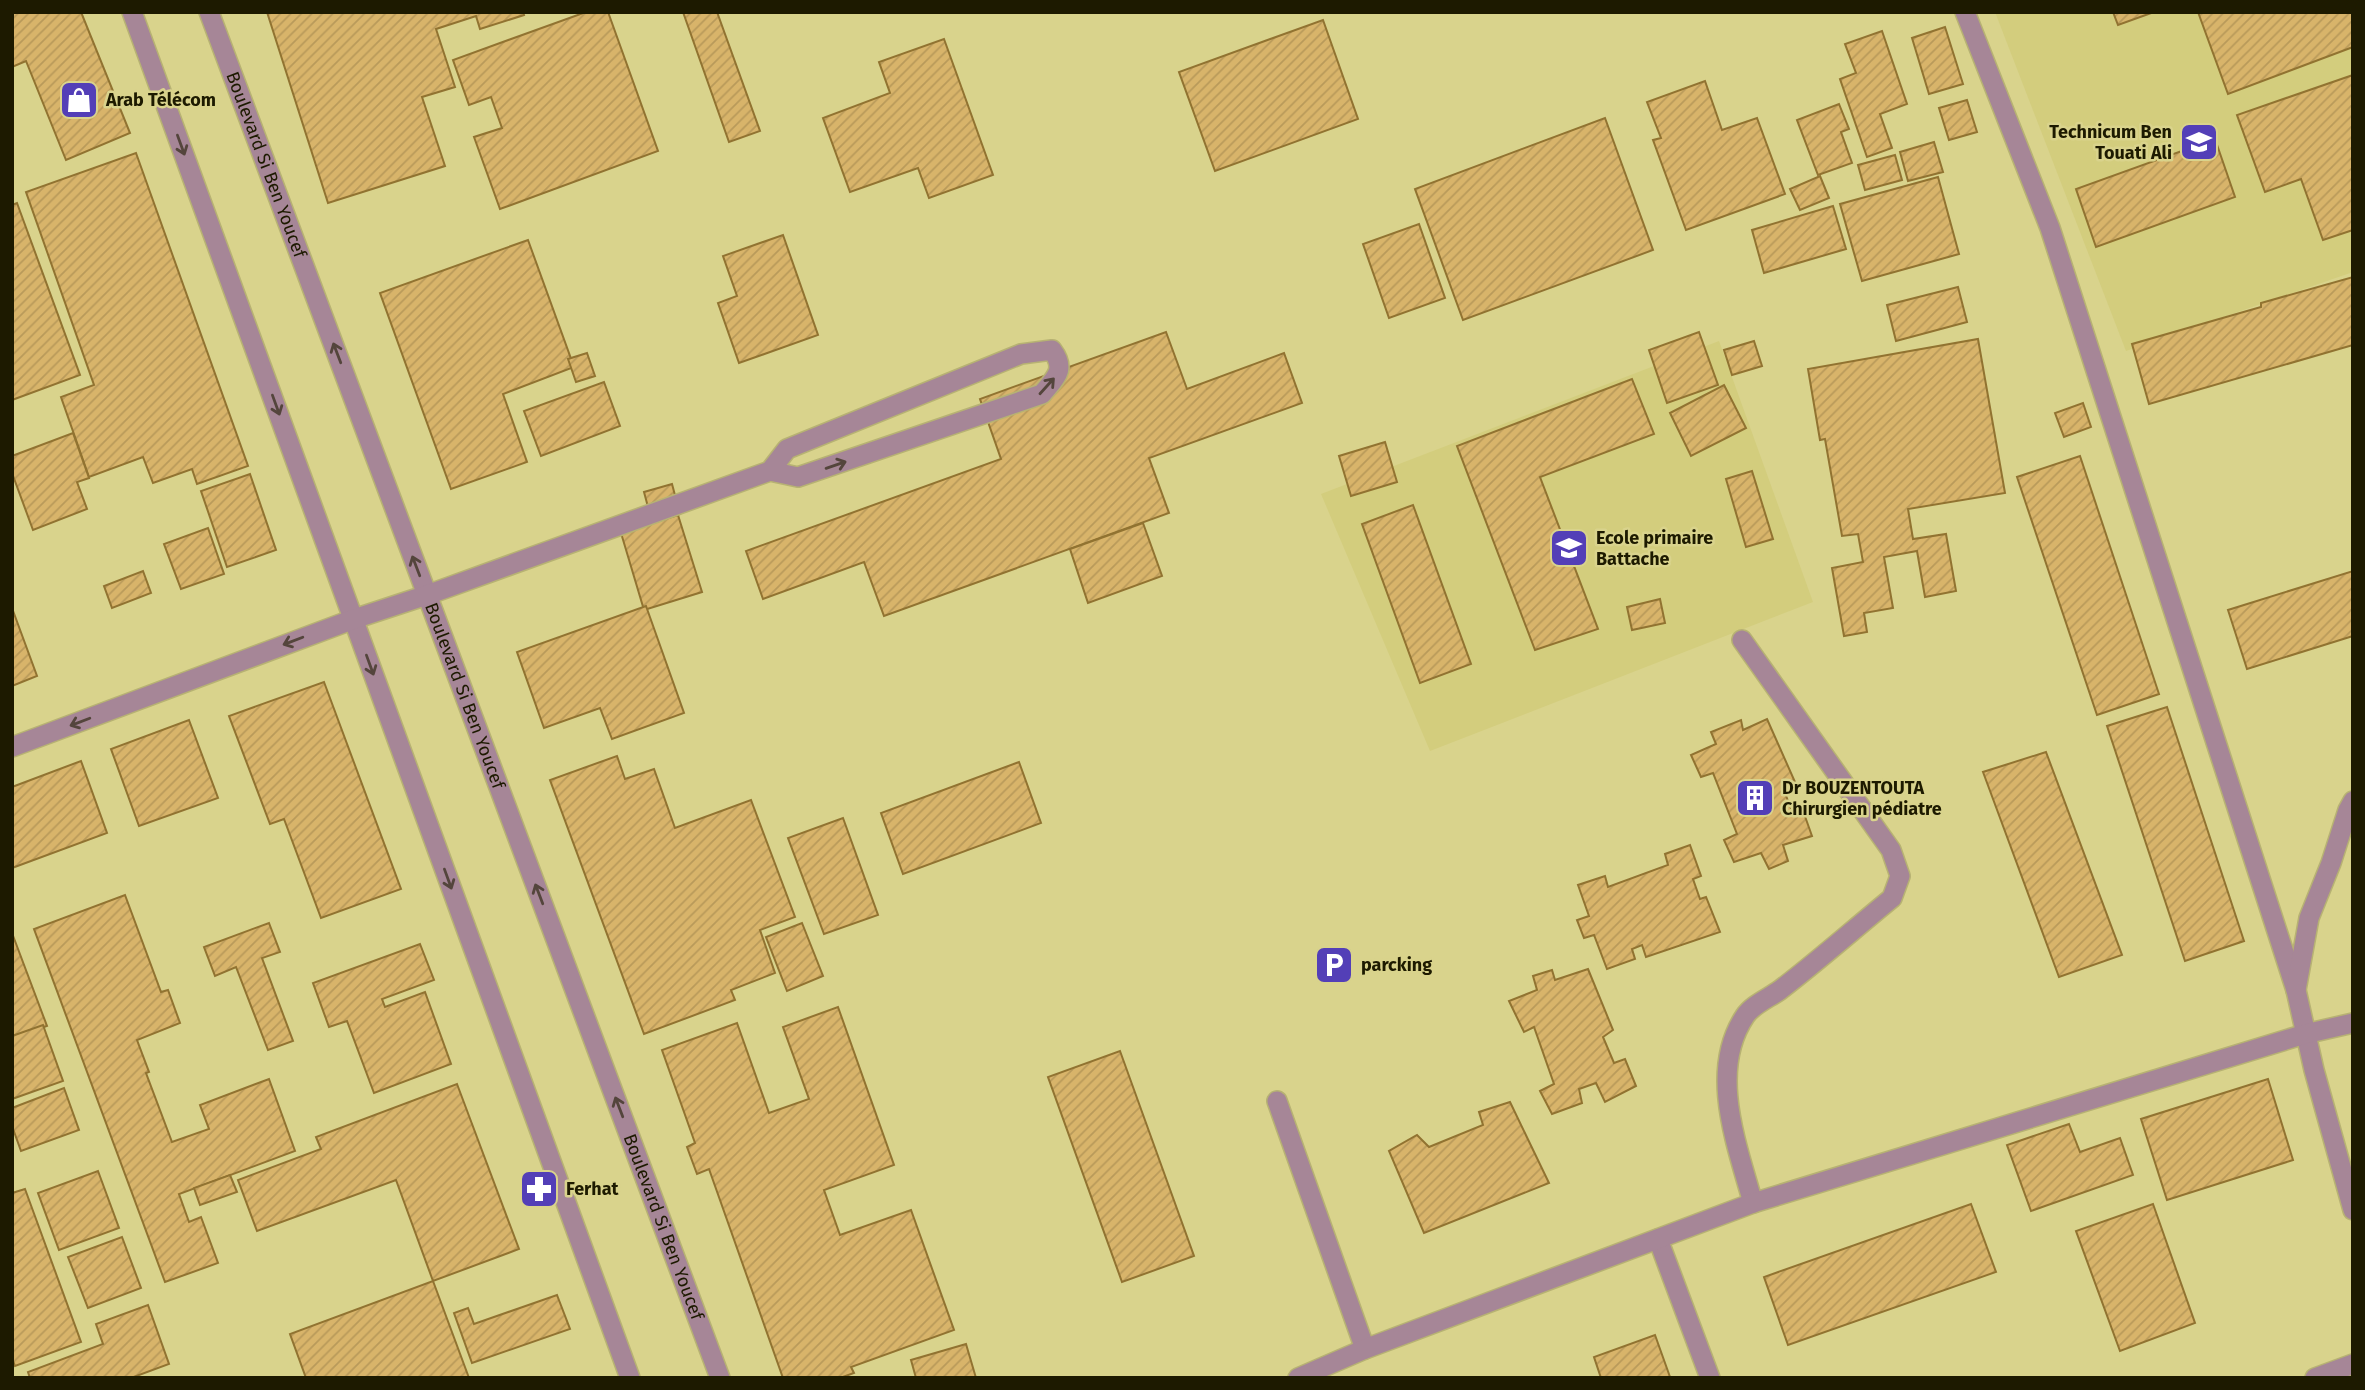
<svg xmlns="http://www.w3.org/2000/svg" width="2365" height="1390" viewBox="0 0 2365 1390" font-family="'Fira Sans',sans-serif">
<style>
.built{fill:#d3cd7d}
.building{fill:url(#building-hatch);stroke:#917331;stroke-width:2}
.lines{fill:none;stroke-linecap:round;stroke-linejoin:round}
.minor-casing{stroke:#b7b273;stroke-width:22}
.minor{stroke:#a68697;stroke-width:19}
.oneway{stroke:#54453c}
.labels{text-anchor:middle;stroke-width:5;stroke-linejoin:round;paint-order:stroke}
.poi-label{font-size:18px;font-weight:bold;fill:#1d1a00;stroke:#d9d38c;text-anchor:start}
.street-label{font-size:18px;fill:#1d1a00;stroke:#d9d38c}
</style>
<defs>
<pattern id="building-hatch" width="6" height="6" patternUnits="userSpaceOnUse" patternTransform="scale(1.75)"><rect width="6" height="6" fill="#d8b46a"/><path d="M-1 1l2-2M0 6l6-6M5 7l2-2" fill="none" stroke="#b99a5a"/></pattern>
</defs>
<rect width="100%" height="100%" fill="#d9d38c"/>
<g class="built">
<polygon points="1995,12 2353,12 2353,272 2126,351"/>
<polygon points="1719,341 1813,602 1430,751 1321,494"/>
</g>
<g class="building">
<polygon points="12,12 81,12 130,133 66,160 26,61 12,67"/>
<polygon points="267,12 523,12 524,15 480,29 476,16 436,29 455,87 422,97 445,166 328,203"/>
<polygon points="586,12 608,12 658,151 500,209 474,137 502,128 491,97 469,105 453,60"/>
<polygon points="683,12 717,12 760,131 729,142"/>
<polygon points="2113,12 2154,12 2118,25"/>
<polygon points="2198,12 2353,12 2353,47 2228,94"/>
<polygon points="1323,20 1358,119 1215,171 1179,72"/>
<polygon points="1945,27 1963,84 1929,94 1912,38"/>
<polygon points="1882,31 1907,104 1880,114 1892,148 1867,157 1840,79 1856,73 1845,44"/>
<polygon points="944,39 993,175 929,198 918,168 850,192 823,118 890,93 879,62"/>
<polygon points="2353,75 2353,230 2323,240 2301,179 2265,192 2237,115"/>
<polygon points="1705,81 1722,130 1757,118 1785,194 1686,230 1653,140 1661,138 1647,102"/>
<polygon points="1967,100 1977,132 1949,140 1939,108"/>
<polygon points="1839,104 1849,129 1841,132 1852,163 1818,175 1797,120"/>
<polygon points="1605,118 1653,250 1463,320 1415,189"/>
<polygon points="2215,139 2235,197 2096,247 2076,189"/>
<polygon points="1934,142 1943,172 1908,181 1900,152"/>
<polygon points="136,153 248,466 197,484 192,469 153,483 143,457 89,477 61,397 94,385 26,192"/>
<polygon points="1895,155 1902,180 1865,190 1858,165"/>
<polygon points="1820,176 1829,198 1800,210 1790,189"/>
<polygon points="1938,177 1959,254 1862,281 1840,204"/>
<polygon points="17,203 80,375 12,400 12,205"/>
<polygon points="1833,206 1846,249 1764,273 1752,230"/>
<polygon points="1419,224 1445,298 1389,318 1363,244"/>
<polygon points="783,235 818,335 739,363 718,303 737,296 723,256"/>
<polygon points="528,240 574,367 503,394 527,462 451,489 380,293"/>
<polygon points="2353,277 2353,345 2149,404 2132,344 2261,307 2261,303"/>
<polygon points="1958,287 1967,322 1896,341 1887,305"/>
<polygon points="1166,332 1187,389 1284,353 1302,403 1149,458 1169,513 884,616 864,562 763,599 746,551 1001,459 980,399"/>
<polygon points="1699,332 1718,385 1667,403 1649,350"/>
<polygon points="1978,339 2005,493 1908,509 1913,539 1946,534 1956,591 1925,597 1917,551 1884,557 1893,608 1864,613 1867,632 1844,636 1832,568 1863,562 1858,534 1842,536 1825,439 1820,440 1808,369"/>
<polygon points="1754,341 1762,366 1732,375 1724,350"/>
<polygon points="587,353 595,376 576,382 568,359"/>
<polygon points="1632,379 1654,434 1540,477 1598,629 1535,650 1457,446"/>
<polygon points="604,382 620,426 541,456 524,411"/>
<polygon points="1724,385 1746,428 1691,456 1670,413"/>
<polygon points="2083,403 2091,427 2064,437 2055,413"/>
<polygon points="73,433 89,478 77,482 87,509 33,530 12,473 12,456"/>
<polygon points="1385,442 1397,482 1351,496 1339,456"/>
<polygon points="2080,456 2159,694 2097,715 2017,477"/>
<polygon points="1752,471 1773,539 1746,547 1726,479"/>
<polygon points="250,474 276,550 227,567 201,491"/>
<polygon points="672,484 680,514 652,522 644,492"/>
<polygon points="1413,505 1471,664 1420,683 1362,524"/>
<polygon points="678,515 702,592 644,610 621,533"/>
<polygon points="1143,523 1162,576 1088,603 1070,549"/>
<polygon points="208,528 224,574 181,589 164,544"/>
<polygon points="143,571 151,593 112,608 104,586"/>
<polygon points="2353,571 2353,636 2247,669 2228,610"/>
<polygon points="1660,599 1665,623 1632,630 1627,607"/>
<polygon points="646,606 684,713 612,739 600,708 544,728 517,652"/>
<polygon points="12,608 37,676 12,686"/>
<polygon points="324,682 401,889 321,918 284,819 270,824 229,716"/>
<polygon points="2167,707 2244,941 2185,961 2107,726"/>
<polygon points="1767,719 1795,782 1783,788 1792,811 1802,808 1812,836 1783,845 1788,861 1769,869 1761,853 1734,862 1724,840 1737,834 1713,773 1701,777 1691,755 1716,744 1711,732 1741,720 1743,730"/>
<polygon points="189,720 218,798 139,826 111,749"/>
<polygon points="2046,752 2122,955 2059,977 1983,772"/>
<polygon points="617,756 625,779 654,769 675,828 751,800 795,917 760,930 775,973 731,990 735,1000 644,1034 550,780"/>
<polygon points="81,761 107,833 12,868 12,787"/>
<polygon points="1019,762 1041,823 903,874 881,813"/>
<polygon points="843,818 878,915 824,934 788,838"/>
<polygon points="1690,845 1701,876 1693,879 1700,899 1706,897 1720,932 1646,957 1642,945 1632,949 1635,959 1607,969 1594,935 1584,938 1577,920 1589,916 1578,885 1605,876 1608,887 1668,865 1665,854"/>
<polygon points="125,895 161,992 168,990 180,1023 137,1040 149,1072 146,1073 172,1142 209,1129 200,1105 269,1079 295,1151 179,1194 189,1222 201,1217 218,1263 165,1282 34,929"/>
<polygon points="269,923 280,952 262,958 293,1041 268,1050 236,967 215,976 204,947"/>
<polygon points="802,923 823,976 787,991 766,937"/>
<polygon points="12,933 47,1026 12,1039"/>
<polygon points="420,944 434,980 382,999 385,1007 425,992 451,1064 374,1093 347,1021 329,1027 313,983"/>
<polygon points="1588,969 1613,1030 1603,1037 1614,1063 1625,1059 1636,1086 1605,1102 1596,1083 1579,1089 1582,1103 1552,1114 1540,1091 1554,1084 1534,1027 1524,1032 1509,1001 1537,990 1533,976 1552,970 1555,980"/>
<polygon points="838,1007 894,1165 824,1190 840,1235 911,1210 954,1330 851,1367 854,1373 840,1378 783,1378 709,1169 697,1174 687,1147 695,1143 662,1050 737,1023 769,1113 809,1099 783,1027"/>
<polygon points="43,1025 63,1081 12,1099 12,1036"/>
<polygon points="1120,1051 1194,1256 1122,1282 1048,1077"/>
<polygon points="2268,1079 2293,1160 2167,1200 2141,1119"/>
<polygon points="457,1084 519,1249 433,1281 396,1180 257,1231 238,1180 321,1149 316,1137"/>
<polygon points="64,1088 79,1130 21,1151 12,1126 12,1108"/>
<polygon points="1510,1102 1549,1183 1424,1233 1389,1151 1417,1135 1429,1147 1483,1125 1479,1112"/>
<polygon points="2069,1124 2080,1152 2120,1138 2133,1175 2031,1211 2007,1145"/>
<polygon points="98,1171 119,1228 59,1250 38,1193"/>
<polygon points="230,1175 237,1192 200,1205 194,1188"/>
<polygon points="25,1189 81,1342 15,1366 12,1358 12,1193"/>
<polygon points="1971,1204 1996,1272 1788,1345 1764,1277"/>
<polygon points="2153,1204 2195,1323 2120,1351 2076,1231"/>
<polygon points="122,1237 141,1288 88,1308 68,1257"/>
<polygon points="433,1281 469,1378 306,1378 290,1334"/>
<polygon points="557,1295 570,1329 472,1363 454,1313 468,1308 474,1324"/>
<polygon points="148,1305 169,1364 131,1378 30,1378 28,1372 103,1344 96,1324"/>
<polygon points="1655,1335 1670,1377 1601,1378 1594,1357"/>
<polygon points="966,1344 976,1378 916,1378 911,1360"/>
</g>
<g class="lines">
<defs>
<g id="minor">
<polyline points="132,12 630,1378"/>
<path id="s1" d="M 209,12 L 720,1378"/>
<polyline points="1965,12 2050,228 2296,990"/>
<path d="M 1742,640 L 1891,850 L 1900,876 L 1892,898 C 1854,929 1818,961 1780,990 C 1769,998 1752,1005 1745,1016 C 1708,1071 1737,1145 1753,1203"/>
<path d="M 12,747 L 354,619 L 427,595 L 770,471 L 798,477 L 1042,394 C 1055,378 1067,370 1052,350 L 1021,354 L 787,449 L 770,471"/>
<polyline points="2353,801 2348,810 2331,863 2309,918 2296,990 2314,1070 2353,1210"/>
<polyline points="1277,1101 1365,1349"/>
<polyline points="1658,1239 1710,1378"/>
<polyline points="1298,1378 1365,1349 1753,1203 2305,1034 2353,1023"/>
<polyline points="2315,1378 2353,1364"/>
</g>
</defs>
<use href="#minor" class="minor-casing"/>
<use href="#minor" class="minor"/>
</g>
<defs><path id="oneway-shaft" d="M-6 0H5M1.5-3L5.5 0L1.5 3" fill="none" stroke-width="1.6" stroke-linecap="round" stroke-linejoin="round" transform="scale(1.75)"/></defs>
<g class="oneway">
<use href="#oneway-shaft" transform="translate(181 145) rotate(70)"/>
<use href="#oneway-shaft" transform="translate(337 353) rotate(-111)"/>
<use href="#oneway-shaft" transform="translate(1047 386) rotate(-48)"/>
<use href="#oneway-shaft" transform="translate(276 405) rotate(70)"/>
<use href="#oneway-shaft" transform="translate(836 465) rotate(-19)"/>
<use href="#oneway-shaft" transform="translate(416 566) rotate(-111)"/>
<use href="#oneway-shaft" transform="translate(293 641) rotate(159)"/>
<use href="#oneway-shaft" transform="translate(370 665) rotate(70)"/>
<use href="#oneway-shaft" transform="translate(80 722) rotate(159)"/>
<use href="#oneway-shaft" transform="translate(448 879) rotate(70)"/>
<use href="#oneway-shaft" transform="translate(539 894) rotate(-111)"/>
<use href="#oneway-shaft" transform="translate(619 1107) rotate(-111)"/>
</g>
<defs>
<symbol id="shop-square" viewBox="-11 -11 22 22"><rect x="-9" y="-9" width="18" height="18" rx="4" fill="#533fb7" stroke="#d9d38c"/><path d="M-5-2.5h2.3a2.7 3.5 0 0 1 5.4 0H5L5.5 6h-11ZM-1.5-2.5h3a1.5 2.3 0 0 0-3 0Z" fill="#fff"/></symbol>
<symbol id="school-square" viewBox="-11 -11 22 22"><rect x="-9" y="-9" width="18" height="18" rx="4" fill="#533fb7" stroke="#d9d38c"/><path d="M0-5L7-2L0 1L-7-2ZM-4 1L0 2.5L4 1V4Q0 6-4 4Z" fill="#fff"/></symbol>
<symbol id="building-square" viewBox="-11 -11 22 22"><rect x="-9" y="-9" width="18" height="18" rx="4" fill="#533fb7" stroke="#d9d38c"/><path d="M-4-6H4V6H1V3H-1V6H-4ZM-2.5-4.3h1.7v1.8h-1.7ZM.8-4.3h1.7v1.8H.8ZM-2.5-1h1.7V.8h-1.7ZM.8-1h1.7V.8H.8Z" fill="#fff"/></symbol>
<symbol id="parking-square" viewBox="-11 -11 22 22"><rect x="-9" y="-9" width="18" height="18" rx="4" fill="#533fb7" stroke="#d9d38c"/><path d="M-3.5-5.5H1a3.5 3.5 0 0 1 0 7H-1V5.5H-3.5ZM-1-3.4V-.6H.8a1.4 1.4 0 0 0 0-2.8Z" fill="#fff"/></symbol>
<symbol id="pharmacy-square" viewBox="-11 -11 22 22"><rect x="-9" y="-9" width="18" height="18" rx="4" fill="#533fb7" stroke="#d9d38c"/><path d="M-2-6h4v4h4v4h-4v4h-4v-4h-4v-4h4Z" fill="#fff"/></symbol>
</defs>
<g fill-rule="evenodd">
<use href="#shop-square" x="57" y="78" width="44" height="44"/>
<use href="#school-square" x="2177" y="120" width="44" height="44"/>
<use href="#school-square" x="1547" y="526" width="44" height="44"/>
<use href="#building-square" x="1733" y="776" width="44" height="44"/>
<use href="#parking-square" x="1312" y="943" width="44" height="44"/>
<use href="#pharmacy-square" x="517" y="1167" width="44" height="44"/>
</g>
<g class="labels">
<g class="poi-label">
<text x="106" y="106">Arab Télécom</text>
<text x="2172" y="138" text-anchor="end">Technicum Ben<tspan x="2172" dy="21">Touati Ali</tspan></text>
<text x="1596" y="544">Ecole primaire<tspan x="1596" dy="21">Battache</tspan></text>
<text x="1782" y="794">Dr BOUZENTOUTA<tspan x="1782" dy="21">Chirurgien pédiatre</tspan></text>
<text x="1361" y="971">parcking</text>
<text x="566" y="1195">Ferhat</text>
</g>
<g class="street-label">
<text dy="6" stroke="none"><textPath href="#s1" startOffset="163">Boulevard Si Ben Youcef</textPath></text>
<text dy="6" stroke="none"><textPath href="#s1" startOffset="730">Boulevard Si Ben Youcef</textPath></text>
<text dy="6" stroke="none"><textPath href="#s1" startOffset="1297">Boulevard Si Ben Youcef</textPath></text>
</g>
</g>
<rect width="2365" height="1390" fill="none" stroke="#1d1a00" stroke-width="28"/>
</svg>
